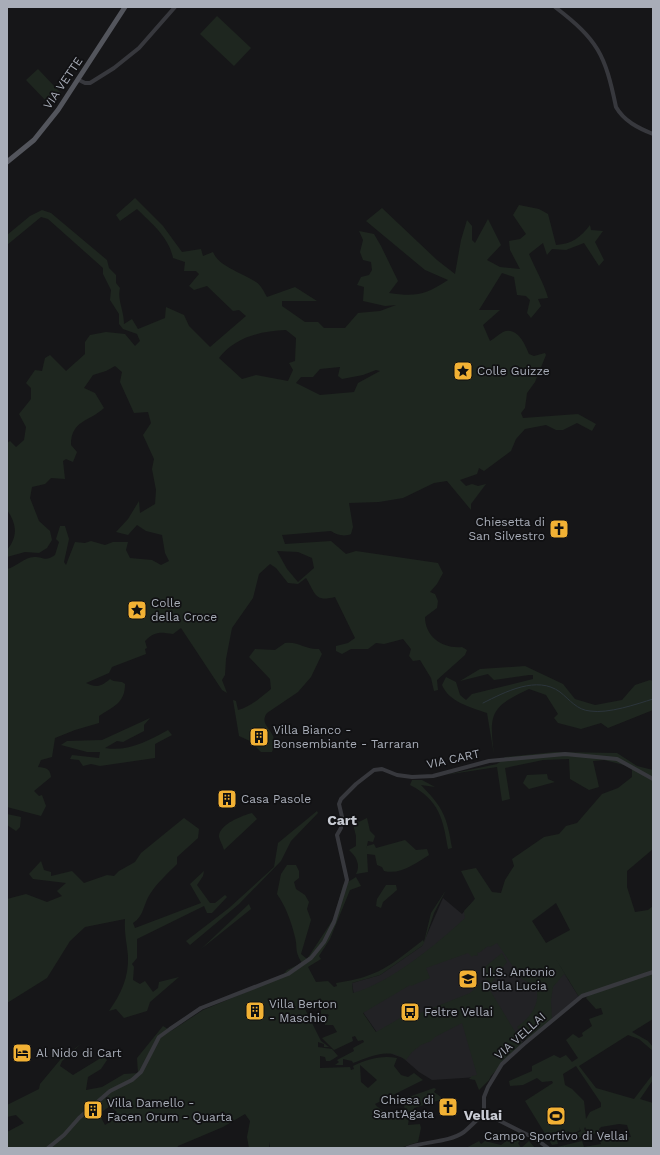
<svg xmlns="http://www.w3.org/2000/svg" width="660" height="1155" viewBox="0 0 660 1155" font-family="'Work Sans',sans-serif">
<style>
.built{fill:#222225}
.green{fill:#1e261f;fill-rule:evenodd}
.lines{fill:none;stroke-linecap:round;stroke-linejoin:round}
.stream{stroke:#2c353c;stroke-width:1}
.minor{stroke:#37383d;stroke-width:4}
.major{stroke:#53555c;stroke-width:5}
.labels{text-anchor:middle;stroke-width:3.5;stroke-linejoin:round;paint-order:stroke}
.street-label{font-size:12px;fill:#a8adb8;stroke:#111113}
.poi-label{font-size:12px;fill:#a8adb8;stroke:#111113;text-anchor:start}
.quarter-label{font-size:14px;font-weight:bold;fill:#c9ccd4;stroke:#111113}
</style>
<rect width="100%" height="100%" fill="#161618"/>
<polygon class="built" points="509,886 579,997 478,1077 432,1080 419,1072 403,1058 392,1054 360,1008 354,995 352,983 380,975 422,946 443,898 462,914 475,899 503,893"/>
<g class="green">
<polygon points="217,16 251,48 234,66 200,34"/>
<polygon points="38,69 54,86 57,86 56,88 62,94 52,103 51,102 49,104 26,80"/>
<path d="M 135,198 L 163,226 L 182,252 L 201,249 L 203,256 L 213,252 C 219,267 243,273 256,282 C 261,285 264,292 267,297 L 295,287 L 317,301 L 282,301 L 282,306 L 305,322 L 318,322 L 324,328 L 345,328 L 358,313 L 380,311 L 396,305 L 385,306 L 363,301 L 364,287 L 357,285 L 361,277 L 369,275 L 372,270 L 371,262 L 363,260 L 360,252 L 363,240 L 359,231 L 374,234 L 381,246 L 398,281 L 389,293 C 416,297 425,295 448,280 L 425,270 L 366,221 L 382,208 L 437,260 L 455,274 L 461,240 L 467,220 L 472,226 L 472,240 L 475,243 L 488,219 L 501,245 L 487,260 L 500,267 L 520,269 L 510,250 L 509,241 L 520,239 L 526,234 L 513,215 L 519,205 L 539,209 L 548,214 L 556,245 C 572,244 581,237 590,225 L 591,230 L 603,231 L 595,242 L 604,260 L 599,266 L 584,243 L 566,250 L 552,249 L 547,255 L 543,243 L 529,254 C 535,269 544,283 548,298 L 538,299 L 541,306 L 531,318 L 527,313 L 530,300 L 526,296 L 517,295 L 514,277 L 502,273 L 479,310 L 500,310 L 483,325 L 490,341 C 494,339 499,334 503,332 C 517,326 525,344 529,354 L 534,356 L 545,353 L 546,355 L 535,382 L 527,393 L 525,408 L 521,413 L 523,418 L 578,414 L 596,424 L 592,431 L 577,423 L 563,430 L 556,430 L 546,425 L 525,429 L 516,439 L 511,451 L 484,471 L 479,468 L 477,474 L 460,480 L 466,486 L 472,484 L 478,486 L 486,484 L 471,504 L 471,510 L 447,481 L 434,483 L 403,498 L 379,502 L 349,503 L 353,527 L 351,534 C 345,537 336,535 331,531 L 282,535 L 285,544 L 331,541 L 346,554 L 356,551 L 438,563 L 443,573 L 437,584 L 430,592 L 435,594 L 438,601 L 437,608 L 425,617 C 425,637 443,649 462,647 L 467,650 L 465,655 L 437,680 L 438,690 L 434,691 L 431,678 L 420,660 L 413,661 L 409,656 L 411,649 L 403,639 L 384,644 L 376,643 L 368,649 L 351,649 L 342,654 L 336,651 L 336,646 L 348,643 L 355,638 L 335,597 C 314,602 316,594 306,578 L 298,584 L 288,583 L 276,568 L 270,564 L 259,574 L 253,598 L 232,628 L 226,659 L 225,675 L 222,680 L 227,693 L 222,690 L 181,628 L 173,634 C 160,632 155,631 145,641 L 147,648 L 145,649 L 146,654 L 112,667 L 109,673 L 86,683 C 96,688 101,687 110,679 C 115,683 121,680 125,684 C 125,703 114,706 99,716 L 99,723 L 75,730 L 55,738 L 52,757 L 41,760 L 38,767 C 46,768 50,768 51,777 L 34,791 L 39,796 L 42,795 L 46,806 L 41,816 L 7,807 L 7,569 C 16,567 25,557 34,557 C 44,557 45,562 55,555 L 59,542 L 56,539 L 60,526 L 65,526 L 69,539 L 64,562 L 66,565 L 75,542 L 85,543 L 91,541 L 105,545 L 113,542 L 128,542 L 126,550 L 130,558 L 152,560 L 161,565 L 169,561 L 165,553 L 162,535 L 146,531 L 137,525 L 128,535 L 116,532 L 128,519 L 139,501 L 140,513 L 155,504 L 156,490 L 152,469 L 154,459 L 143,435 L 151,423 L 148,412 L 134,413 L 120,382 L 122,372 L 115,366 L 106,371 L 93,375 L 84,388 L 95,393 L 104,408 C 89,422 71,420 71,445 L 77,452 L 73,462 L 66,459 L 63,461 L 65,479 L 51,478 L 45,484 L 32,487 L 30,498 L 39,521 L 50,531 L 52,540 L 47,548 L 39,553 L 25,552 L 7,557 L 7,550 C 18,537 17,524 7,510 L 7,443 L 10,441 L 16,447 L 24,440 L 26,427 L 19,414 L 31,399 L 31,388 L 26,383 L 35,370 L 42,371 L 45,358 L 50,355 L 66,371 L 85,354 L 85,342 L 90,335 L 106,332 L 125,334 L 135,346 L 140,341 L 137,334 L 123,329 L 119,324 L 119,314 L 110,300 L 111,290 L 103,274 L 103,268 L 48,219 L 41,217 L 7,245 L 7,235 L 30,216 L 42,210 L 51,213 L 107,260 L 109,268 L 116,275 L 116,283 L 120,288 C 117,300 124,310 124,324 L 132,319 L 138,329 L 165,318 L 166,307 L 184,315 L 189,326 L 210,347 L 246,316 L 239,310 L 233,311 L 207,286 L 194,290 L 189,286 L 199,274 L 196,271 L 184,271 L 185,262 L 173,258 C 169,237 151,223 137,209 L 120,221 L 116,215 ZM 286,330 L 296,338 L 295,361 L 289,363 L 293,370 L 288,381 L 256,375 L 242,379 L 219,358 C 235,337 261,331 286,330 ZM 340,367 L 338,376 L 342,379 L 363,375 L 376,370 L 380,371 L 358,383 L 354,392 L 320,395 L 296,383 L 301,377 L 313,377 L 320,369 ZM 277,551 L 298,552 L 312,558 L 314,568 L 298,582 L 287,569 Z"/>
<path d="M 285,643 C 299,641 305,650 319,649 L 322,654 L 311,677 L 298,692 L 267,713 C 259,724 272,729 274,739 C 275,743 273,749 272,752 L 261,752 L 250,741 L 239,736 L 233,700 L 236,701 L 238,710 C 251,707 261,697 271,689 L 270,679 L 249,657 L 255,649 L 275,650 Z"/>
<path d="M 525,666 L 563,684 L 575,699 L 595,705 L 622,700 L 635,685 L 650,680 L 653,681 L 653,710 L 608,728 L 601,723 L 581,729 L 558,723 L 554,718 L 558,714 L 546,695 L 529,689 C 490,707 489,714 494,755 L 487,713 C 470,707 449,702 442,685 L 446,677 L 456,682 L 460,695 L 466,700 L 472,694 L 533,679 L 533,675 L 529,675 L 494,680 L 488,674 L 460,681 L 480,669 Z"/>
<path d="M 150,718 L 144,725 L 144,731 L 123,742 L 117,741 L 105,748 C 128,752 148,741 168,730 L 172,735 L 155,744 L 155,758 L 100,766 L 91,764 L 83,766 L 79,760 L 70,759 L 72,755 L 99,758 L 100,752 L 87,752 L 61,745 L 67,741 L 102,740 Z"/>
<path d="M 555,752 L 617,753 L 637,766 L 653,770 L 653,849 L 627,871 L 627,887 L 635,912 L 648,910 L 653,906 L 653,971 L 579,997 L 555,958 L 570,982 L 564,974 L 553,987 L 551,1000 L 552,1019 L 527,1040 L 517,1027 C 531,1017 541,1003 536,986 L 522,979 L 516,973 L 517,968 L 512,965 L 497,943 L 490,947 L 488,946 L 479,953 L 477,952 L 478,955 L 476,956 L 474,955 L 472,957 L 468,953 L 426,968 L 430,978 L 411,986 L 410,985 L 363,1013 L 376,1032 L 409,1013 L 420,1013 L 470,993 L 482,982 L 486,989 L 488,987 L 522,1043 L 491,1076 L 489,1080 L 479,1090 L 475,1080 L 469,1079 L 472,1076 L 477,1075 L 462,1023 L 435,1037 L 431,1041 L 421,1045 L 412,1052 L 406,1060 C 389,1047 371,1056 353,1063 L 352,1061 L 343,1059 L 343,1065 L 335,1065 L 339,1062 L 337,1060 L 354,1051 L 353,1048 L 364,1042 L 363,1040 L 358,1041 L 355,1036 L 352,1037 L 353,1041 L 334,1050 L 322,1038 L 337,1032 L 333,1025 L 325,1025 L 325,1017 L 329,1016 L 328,1014 L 321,1014 L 321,1008 L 307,1009 L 303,1000 L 302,1003 L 321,1041 L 329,1047 L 324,1047 L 324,1044 L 318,1042 L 318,1047 L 332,1049 L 338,1056 L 330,1061 L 326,1061 L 325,1057 L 320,1056 L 320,1068 L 350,1067 L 351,1070 L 354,1069 L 353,1066 C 368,1059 381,1055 397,1058 L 394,1066 L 401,1075 L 408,1077 L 414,1073 L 423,1080 L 375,1104 C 383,1114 393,1113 405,1111 L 403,1099 L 434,1088 L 436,1089 L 434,1092 L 441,1097 L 440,1100 L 414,1108 L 416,1116 L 409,1118 L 408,1125 L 420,1124 L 421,1128 L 418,1142 L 400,1148 L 270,1148 L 270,1142 L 269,1148 L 249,1148 L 247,1137 L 250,1121 L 245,1114 L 223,1127 L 178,1146 L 177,1148 L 7,1148 L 7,1132 L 24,1123 L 16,1115 L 7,1117 L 7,1105 L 39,1089 L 40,1084 L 60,1060 L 82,1043 L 62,1061 L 60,1066 L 73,1075 L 104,1056 L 107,1060 L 101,1069 L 88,1077 L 86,1090 L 102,1087 L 124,1074 L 138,1073 L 137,1058 L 163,1026 L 171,1031 L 203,1010 L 280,978 L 287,970 L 302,963 C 294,950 298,950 295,937 C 291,921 286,907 277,894 L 281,874 L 287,865 L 296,865 L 299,871 L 299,878 L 294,882 L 296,889 L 305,895 L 309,902 L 307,909 L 311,920 L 301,954 L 307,959 L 334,918 L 343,885 L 356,877 L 361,886 L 350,890 L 330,939 L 319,956 L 321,959 L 308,967 L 316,982 L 328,981 L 334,987 L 337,986 L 336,983 C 378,977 390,966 423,940 L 424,942 L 431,913 L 446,890 L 434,913 L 424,943 L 422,946 L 380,975 L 352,983 L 353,993 C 390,983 437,944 465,918 L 464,911 L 475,899 L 461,871 L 476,868 L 492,892 L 501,893 L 505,880 L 514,866 L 512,859 L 544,837 L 559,834 L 566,826 L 577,823 L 602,794 L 618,788 L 632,777 L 632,767 L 604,760 L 593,761 L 599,787 L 589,790 L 570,779 L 569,759 L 543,760 L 505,768 L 510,799 L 502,801 L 497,767 L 445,775 L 497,764 L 505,757 ZM 556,903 L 570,930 L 546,943 L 532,921 ZM 360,1065 L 377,1080 L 368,1088 L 361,1082 ZM 110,1106 L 117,1112 L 116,1113 L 118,1117 L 105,1125 L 99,1114 Z"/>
<polygon points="547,774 548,779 555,782 529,789 523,783 527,775"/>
<path d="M 412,780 L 422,780 L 435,787 L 421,785 C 443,808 447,816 452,848 L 448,849 C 443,818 439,800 410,785 Z"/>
<polygon points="317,811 318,813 291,841 281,861 239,904 190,945 186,941 229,908 274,867 278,843"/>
<path d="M 252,813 L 257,819 L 224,850 C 223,846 220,841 219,837 C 218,825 243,815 252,813 Z"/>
<polygon points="7,814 21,817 20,827 16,831 7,825"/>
<path d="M 184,818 L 199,829 L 198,838 L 177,857 L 177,864 C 167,874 157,883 150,894 C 143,905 144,916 133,923 L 135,928 L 201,903 L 190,884 L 204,871 L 203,876 L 197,885 L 210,903 L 215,903 L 225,895 L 227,897 L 212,913 L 207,913 L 204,906 L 137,939 L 137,958 L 132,964 L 134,967 L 133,980 L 140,984 L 145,981 L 153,992 L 158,988 L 159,982 L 179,977 L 150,1002 L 147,1011 L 124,1018 L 116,1009 L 109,1011 C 121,994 129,977 128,956 C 127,944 124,932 125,919 L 85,927 L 70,941 L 47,978 L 7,1003 L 7,899 L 26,894 L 47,902 L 62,896 L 57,891 L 66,883 L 33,879 L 29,874 L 41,861 L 44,870 L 51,872 L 51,876 L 72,871 L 84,883 L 107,875 L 114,876 L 119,871 L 135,862 L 141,853 Z"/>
<path d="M 367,818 L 370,831 L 375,836 L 373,842 L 368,841 L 366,850 L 367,846 L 374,844 L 376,848 L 405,840 L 416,850 L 427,849 L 429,855 C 414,864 401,875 384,871 L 382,867 L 377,865 L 375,855 L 367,854 L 368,872 L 356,874 C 361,865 356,856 349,850 L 356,846 L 356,836 L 353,824 L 357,820 L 359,822 Z"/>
<polygon points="386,885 396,885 397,890 383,902 381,908 376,906 377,899"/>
<polygon points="249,904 251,909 201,949"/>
<polygon points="502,953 507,962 490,985 481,970"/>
<path d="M 653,973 L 653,1019 L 632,1032 L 648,1041 L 653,1047 L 653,1051 L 639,1039 L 628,1035 L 579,1066 L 596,1088 L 634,1099 L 653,1074 L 653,1080 L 640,1099 L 653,1103 L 653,1148 L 553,1148 L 582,1141 L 584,1147 L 601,1144 L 598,1137 L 606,1134 L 612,1138 L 631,1137 L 627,1125 L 619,1124 L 601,1127 L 599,1129 L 600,1132 L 590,1135 L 585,1127 L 584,1129 L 588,1135 L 573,1139 L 571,1136 L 581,1131 L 579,1127 L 580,1130 L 571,1135 L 568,1131 L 567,1132 L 568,1134 L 557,1140 L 558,1144 L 552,1145 L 525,1101 L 553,1083 L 552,1081 L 542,1082 L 537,1078 L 523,1085 L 510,1086 L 509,1081 L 532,1071 L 532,1066 L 554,1055 L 560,1058 L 566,1055 L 572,1062 L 578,1058 L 566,1040 L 573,1034 L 579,1038 L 583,1036 L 582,1033 L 592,1026 L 589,1019 L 603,1014 L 601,1008 L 596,1009 L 586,998 L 590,994 ZM 576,1066 L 601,1103 L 601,1107 L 590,1112 L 586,1119 L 584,1101 L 572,1089 L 565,1085 L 563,1074 Z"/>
<polygon points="519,1132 526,1136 518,1143 521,1148 529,1141 535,1148 466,1148 479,1141 481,1144 485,1141 501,1145"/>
</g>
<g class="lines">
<g class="stream">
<path d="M 483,703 C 505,692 537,675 560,692 C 570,700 577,710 590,711 C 608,714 637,704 653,699"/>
<polyline points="565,1147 566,1148"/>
</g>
<g class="minor">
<path d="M 555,7 C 598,40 605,54 616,107 C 624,121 638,128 653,134"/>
<polyline points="79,80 85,83 90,83 114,68 139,48 175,7"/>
<polyline points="484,1113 536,1139 548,1148"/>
<polyline points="48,1148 64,1135 79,1118 110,1091 132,1080 141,1072 159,1037 170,1029 201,1008 288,974 311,958 324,942 334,922 347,880 337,835 341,828 342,817 339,804 341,799 356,784 374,770 382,769 397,775 412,777 433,776 489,761 565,754 617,759 653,779"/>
<path d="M 407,1148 C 424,1141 448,1143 464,1132 C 471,1126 478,1119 484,1113 L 484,1097 L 488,1087 L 502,1064 L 524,1044 L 582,996 L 653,972"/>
</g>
<polyline class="major" points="7,162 34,140 58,110 125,7"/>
</g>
<defs>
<symbol id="sight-square" viewBox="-11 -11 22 22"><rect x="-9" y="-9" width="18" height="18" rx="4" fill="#f2b134" stroke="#111113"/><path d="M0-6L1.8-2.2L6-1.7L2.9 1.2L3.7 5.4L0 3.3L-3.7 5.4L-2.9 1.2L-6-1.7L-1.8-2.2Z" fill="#111"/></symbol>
<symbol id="church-square" viewBox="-11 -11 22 22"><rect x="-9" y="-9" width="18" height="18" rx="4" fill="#f2b134" stroke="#111113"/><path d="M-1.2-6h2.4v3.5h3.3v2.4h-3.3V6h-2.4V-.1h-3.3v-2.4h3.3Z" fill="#111"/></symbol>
<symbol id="building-square" viewBox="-11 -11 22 22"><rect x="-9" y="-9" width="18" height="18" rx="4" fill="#f2b134" stroke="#111113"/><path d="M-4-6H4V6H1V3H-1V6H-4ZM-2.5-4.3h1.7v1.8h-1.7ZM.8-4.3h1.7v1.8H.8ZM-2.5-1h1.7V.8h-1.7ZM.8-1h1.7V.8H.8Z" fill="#111"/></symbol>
<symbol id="school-square" viewBox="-11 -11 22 22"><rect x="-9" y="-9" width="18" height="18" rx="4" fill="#f2b134" stroke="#111113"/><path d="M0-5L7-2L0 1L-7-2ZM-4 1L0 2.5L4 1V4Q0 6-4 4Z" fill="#111"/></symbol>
<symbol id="bus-square" viewBox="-11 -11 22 22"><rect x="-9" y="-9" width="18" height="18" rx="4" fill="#f2b134" stroke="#111113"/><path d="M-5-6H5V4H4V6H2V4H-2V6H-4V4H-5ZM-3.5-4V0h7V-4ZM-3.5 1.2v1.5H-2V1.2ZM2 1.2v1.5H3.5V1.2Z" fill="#111"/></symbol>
<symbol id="hotel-square" viewBox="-11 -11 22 22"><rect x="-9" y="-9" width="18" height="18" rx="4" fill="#f2b134" stroke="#111113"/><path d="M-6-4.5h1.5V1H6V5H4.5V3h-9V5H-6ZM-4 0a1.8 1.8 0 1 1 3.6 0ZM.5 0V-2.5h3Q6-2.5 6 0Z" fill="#111"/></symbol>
<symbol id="stadium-square" viewBox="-11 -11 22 22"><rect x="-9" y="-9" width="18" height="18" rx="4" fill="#f2b134" stroke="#111113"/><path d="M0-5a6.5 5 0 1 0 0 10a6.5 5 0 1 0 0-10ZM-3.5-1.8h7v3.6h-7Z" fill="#111"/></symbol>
</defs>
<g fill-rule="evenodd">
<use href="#sight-square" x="452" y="360" width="22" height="22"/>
<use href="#church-square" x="548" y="518" width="22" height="22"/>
<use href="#sight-square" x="126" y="599" width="22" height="22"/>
<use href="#building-square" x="248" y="726" width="22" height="22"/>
<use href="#building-square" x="216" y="788" width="22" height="22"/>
<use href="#school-square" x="457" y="968" width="22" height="22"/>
<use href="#building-square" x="244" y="1000" width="22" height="22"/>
<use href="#bus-square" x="399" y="1001" width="22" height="22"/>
<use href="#hotel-square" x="11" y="1042" width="22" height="22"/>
<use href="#church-square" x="437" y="1096" width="22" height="22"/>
<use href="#building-square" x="82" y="1099" width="22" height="22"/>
<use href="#stadium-square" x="545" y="1105" width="22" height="22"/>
</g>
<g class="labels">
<g class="street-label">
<text transform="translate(63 83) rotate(-56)" y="4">VIA VETTE</text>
<text transform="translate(453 759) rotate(-12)" y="4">VIA CART</text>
<text transform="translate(520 1036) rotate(-42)" y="4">VIA VELLAI</text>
</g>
<g class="poi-label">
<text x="477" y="375">Colle Guizze</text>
<text x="545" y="526" text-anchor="end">Chiesetta di<tspan x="545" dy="14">San Silvestro</tspan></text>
<text x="151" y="607">Colle<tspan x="151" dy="14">della Croce</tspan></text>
<text x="273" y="734">Villa Bianco -<tspan x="273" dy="14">Bonsembiante - Tarraran</tspan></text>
<text x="241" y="803">Casa Pasole</text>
<text x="482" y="976">I.I.S. Antonio<tspan x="482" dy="14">Della Lucia</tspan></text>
<text x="269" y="1008">Villa Berton<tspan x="269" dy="14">- Maschio</tspan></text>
<text x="424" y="1016">Feltre Vellai</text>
<text x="36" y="1057">Al Nido di Cart</text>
<text x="434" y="1104" text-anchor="end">Chiesa di<tspan x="434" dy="14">Sant'Agata</tspan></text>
<text x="107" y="1107">Villa Damello -<tspan x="107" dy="14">Facen Orum - Quarta</tspan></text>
<text x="556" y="1140" text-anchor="middle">Campo Sportivo di Vellai</text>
</g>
<g class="quarter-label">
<text x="342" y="825">Cart</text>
<text x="483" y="1120">Vellai</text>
</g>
</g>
<rect width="660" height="1155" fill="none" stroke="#a8adb8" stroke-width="16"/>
</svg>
